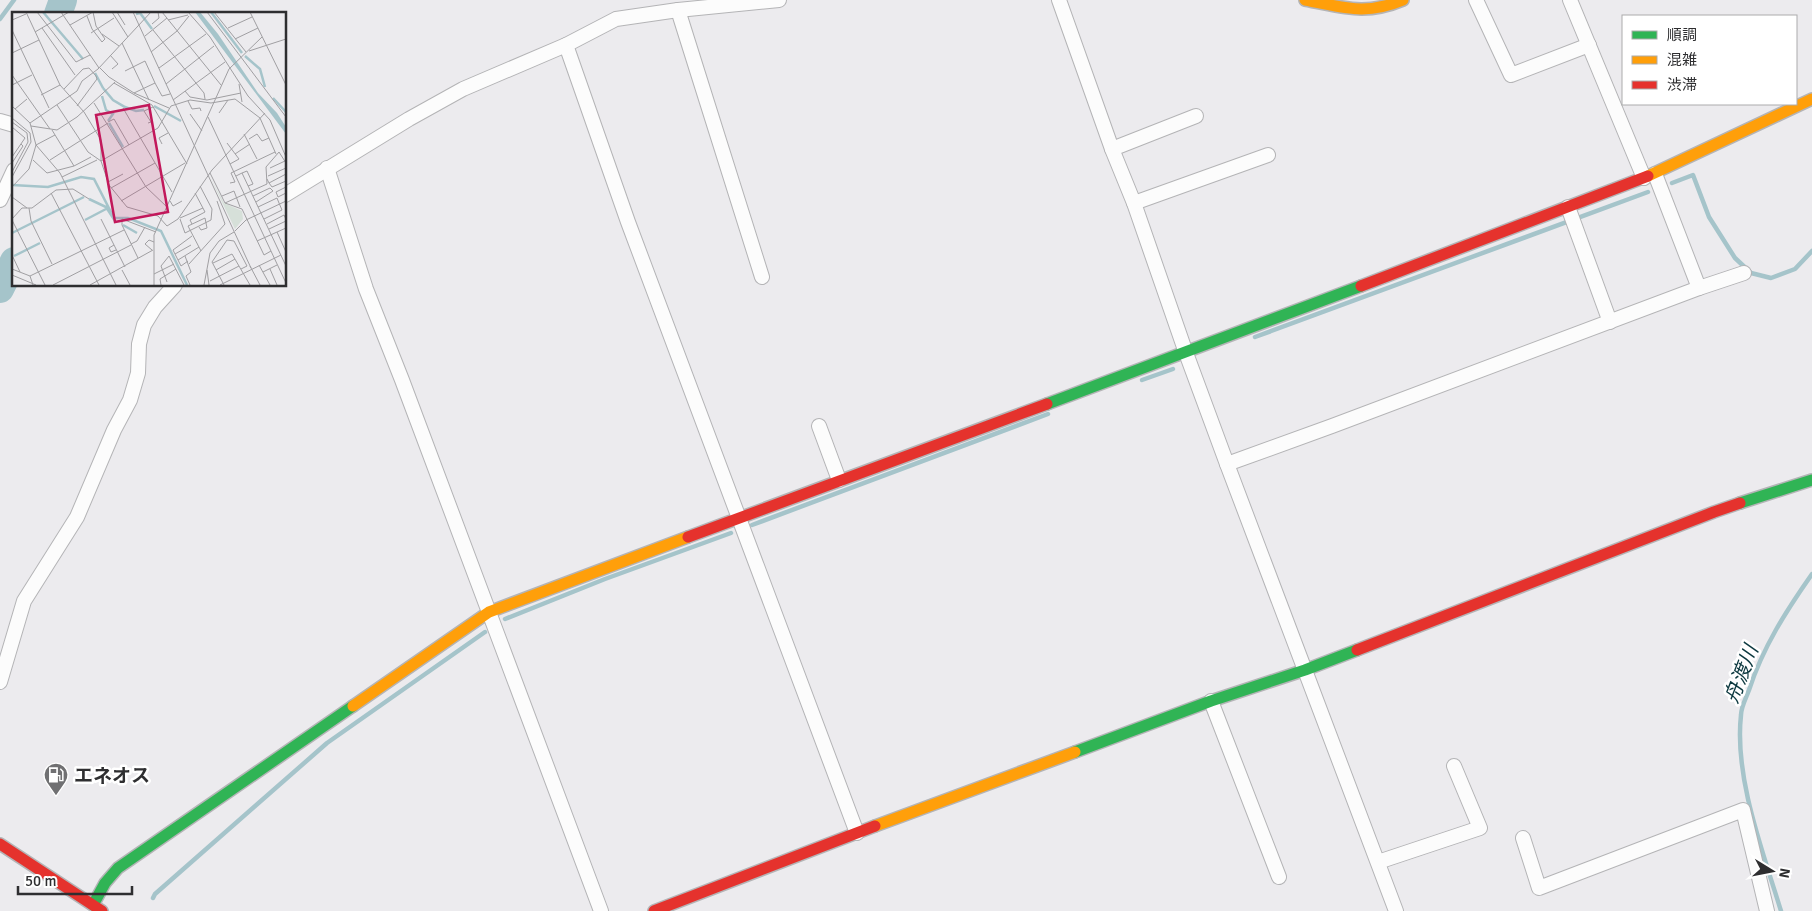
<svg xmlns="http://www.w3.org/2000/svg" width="1812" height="911" viewBox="0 0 1812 911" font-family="Signika,'Noto Sans JP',sans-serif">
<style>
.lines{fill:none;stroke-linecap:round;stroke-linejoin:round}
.stream{stroke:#a5c4ca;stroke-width:4.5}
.river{stroke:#a5c4ca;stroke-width:28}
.street-casing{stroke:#b4b4b6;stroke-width:16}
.fast-casing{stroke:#b4b4b6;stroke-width:14}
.slow-casing{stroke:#b4b4b6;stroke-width:14}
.jam-casing{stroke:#b4b4b6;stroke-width:14}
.street{stroke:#fcfcfc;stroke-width:14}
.fast{stroke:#30b455;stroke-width:11}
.slow{stroke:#ff9f0a;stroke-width:11}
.jam{stroke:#e5322d;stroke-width:11}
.labels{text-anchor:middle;stroke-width:5;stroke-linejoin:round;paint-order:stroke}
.poi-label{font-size:19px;font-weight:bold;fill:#2e2e30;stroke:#fff;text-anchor:start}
.water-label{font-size:20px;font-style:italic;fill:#0c383f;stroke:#fff}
.inset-river{fill:none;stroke:#a5c4ca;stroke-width:2.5}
.inset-road{fill:none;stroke:#a09fa2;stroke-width:1}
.view{fill:#c2185b;fill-opacity:0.15;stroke:#c2185b;stroke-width:2.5}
.inset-edge{fill:none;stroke:#2e2e30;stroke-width:2.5}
</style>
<rect width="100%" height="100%" fill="#ecebee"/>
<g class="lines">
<g class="stream">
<polyline points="0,19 14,0"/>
<polyline points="1672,183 1693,175 1709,217 1735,258 1751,273 1771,278 1795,269 1812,251"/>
<polyline points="1255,337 1648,192"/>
<polyline points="1142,380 1173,369"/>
<polyline points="752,525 1048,414"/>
<polyline points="505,619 605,579 731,533"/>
<polyline points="153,898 155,894 327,743 485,632"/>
<path d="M 1781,911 C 1763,852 1734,777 1741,715 C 1741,707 1746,698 1749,690 C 1763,647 1786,611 1812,574"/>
</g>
<g class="river">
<polyline points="58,14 63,0"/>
<polyline points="0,289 14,261"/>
</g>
<defs>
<g id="street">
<polyline points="1059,0 1112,149 1134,203 1186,353 1227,464 1396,911"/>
<polyline points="1476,0 1511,75 1589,45"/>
<polyline points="1570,0 1644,178"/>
<polyline points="678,10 762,277"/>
<polyline points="566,45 628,222 857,833"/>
<polyline points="0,121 14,125"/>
<polyline points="1112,149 1196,116"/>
<polyline points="327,168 366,289 402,380 601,911"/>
<polyline points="285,195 409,119 463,89 566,45 616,19 678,10 779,0"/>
<polyline points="0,200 14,170"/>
<polyline points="1134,203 1268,155"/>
<polyline points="1568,207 1610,322"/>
<polyline points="1699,288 1744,273"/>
<polyline points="819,426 839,480"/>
<polyline points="1227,464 1332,426 1699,288 1655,174"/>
<polyline points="0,682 24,601 77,517 114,430 130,400 138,373 139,344 144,325 155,307 175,285"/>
<polyline points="1211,701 1279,877"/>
<polyline points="1523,838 1539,888 1743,810 1767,911"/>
<polyline points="1378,862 1480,828 1454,766"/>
</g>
<g id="fast">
<polyline points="1047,404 1361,286"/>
<polyline points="1740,503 1812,480"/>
<polyline points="1075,752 1211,701 1305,670 1357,650"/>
<polyline points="93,905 105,883 118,868 353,706"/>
</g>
<g id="slow">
<path d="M 1305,0 C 1343,7 1365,16 1403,0"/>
<polyline points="1648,176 1812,99"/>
<polyline points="353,706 489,612 688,537"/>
<polyline points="875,826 1075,752"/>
</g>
<g id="jam">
<polyline points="1361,286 1648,176"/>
<polyline points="688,537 1047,404"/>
<polyline points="1357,650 1714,512 1740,503"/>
<polyline points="0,844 102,911"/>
<polyline points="654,911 875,826"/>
</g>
</defs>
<use href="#street" class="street-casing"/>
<use href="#fast" class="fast-casing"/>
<use href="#slow" class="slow-casing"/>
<use href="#jam" class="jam-casing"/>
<use href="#street" class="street"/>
<use href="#fast" class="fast"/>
<use href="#slow" class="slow"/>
<use href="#jam" class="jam"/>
</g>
<defs>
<symbol id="fuel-pin" viewBox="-11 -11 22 30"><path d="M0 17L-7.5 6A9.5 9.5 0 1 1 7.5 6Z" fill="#707072" stroke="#fff"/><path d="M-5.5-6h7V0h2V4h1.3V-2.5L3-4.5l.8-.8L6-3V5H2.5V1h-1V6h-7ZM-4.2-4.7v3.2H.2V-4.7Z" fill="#fff"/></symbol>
</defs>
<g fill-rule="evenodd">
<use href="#fuel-pin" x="42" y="761" width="28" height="38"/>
</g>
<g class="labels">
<g class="poi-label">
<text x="74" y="782">エネオス</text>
</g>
<g class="water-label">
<text transform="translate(1741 674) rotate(-69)" y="7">舟渡川</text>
</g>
</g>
<g transform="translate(12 12)">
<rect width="274" height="274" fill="#ecebee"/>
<path d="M 198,165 L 212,191 L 230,199 L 231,207 L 223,217 Z" fill="#d6e0d9"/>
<path d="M 183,0 L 188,0 L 206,22 L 246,81 L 265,101 L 274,115 L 274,122 Z" fill="#a5c4ca"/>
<path class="inset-river" d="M 31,0 L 71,47M 199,0 L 230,41M 124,2 L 128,1 L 140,17M 233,44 L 248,57 L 253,75M 83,61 L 91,76M 91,76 L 101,88 L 113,95 L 124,99 L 132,98M 90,84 L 94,98 L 101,102 L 96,109M 261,86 L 274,100M 142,94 L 169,109M 97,111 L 111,135M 0,173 L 36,175 L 69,165 L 82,167 L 102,206 L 116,206 L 149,219 L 175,273M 77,187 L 94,195 L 103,209M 73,208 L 94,197M 111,213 L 125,221M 0,221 L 72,185M 2,244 L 28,231"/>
<path class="inset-road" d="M 14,0 L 48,73 L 72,100 L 89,128 L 89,149 L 97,173 L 115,195 L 146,204 L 155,214 L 166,207 L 200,158 L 253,101M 25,0 L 64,50 L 78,43M 49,0 L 87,56M 100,0 L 116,25M 105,0 L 113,13M 121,0 L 183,135M 150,0 L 209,73M 176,0 L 198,25 L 236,84 L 258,108 L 274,145M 195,0 L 274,105M 202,0 L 234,40M 238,0 L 274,73M 75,4 L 80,17 L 90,30 L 93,27 L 84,14 L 81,0M 0,8 L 14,2M 156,8 L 176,3M 140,12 L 147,6 L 146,0M 58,13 L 81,0M 30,16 L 63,63M 216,16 L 240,5M 0,18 L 37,96M 141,18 L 192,81 L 193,87M 23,20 L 57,0M 79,21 L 102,6M 90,22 L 107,34M 133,24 L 155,6M 223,27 L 246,16M 110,31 L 137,88M 237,39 L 274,27M 139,40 L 165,19 L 177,4M 0,41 L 27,28M 98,43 L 106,52 L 100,57M 88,56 L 97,65 L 122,81 L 157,96M 147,56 L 194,22M 113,59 L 133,49 L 143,71 L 122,81M 0,63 L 38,117M 102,71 L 140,93 L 175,152M 143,71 L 150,84 L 158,82M 154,72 L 202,34M 227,72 L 230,90M 0,73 L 20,63M 52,77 L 71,57 L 77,56 L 84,64 L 85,67 L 65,94M 173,79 L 178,85 L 195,88 L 229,81M 29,83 L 48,73M 161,88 L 213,50M 176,89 L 180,97 L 188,96 L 189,99M 82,91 L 134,175 L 155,195M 45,93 L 76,140 L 89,149 L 146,116 L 159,94 L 178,88 L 199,91 L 223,87 L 248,106M 0,94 L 18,111 L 24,133 L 17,157 L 0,175M 111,96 L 160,180M 3,97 L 15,87M 207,101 L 216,88M 178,102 L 190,119M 196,105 L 274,271M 0,106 L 18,121 L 19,130 L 0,165M 248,106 L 264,142M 0,110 L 15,121 L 16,130 L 0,160M 96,110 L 102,107 L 117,133M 18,111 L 65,79 L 70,69 L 86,57 L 139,0M 136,111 L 139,110 L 132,99 L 141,95M 19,114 L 45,118 L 65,105 L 103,70M 0,115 L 13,126 L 0,145M 40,118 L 62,154M 232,122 L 245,147M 237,127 L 245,122 L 250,129 L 257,126M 215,131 L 227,147 L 218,152M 150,132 L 147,126 L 156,121M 24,133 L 48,161 L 104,273M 24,133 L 43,123M 183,135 L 239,256M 223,142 L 238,132M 21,148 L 35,161 L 62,154 L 79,145M 38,148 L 96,111M 0,151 L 11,134 L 9,132M 258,156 L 273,149M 198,161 L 213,191 L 230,197 L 252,243 L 259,239M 230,161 L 235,159 L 241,172 L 236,174M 224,164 L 230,161 L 274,254M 256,164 L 274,156M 50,165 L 85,148M 255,167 L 257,171 L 274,162M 96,170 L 111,162M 218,171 L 223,170 L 219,161 L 263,140M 257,171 L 260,175 L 274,169M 274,175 L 264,180 L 266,185 L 274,181M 99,176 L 143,151M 39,181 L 87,273M 210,184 L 222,179 L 228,195M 241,184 L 258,176 L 261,179 L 244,190M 0,185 L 15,196M 109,189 L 173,151M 158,189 L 161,194 L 170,189M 213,191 L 255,172 L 254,155 L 267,140 L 274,151M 246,195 L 265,186 L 267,191 L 270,198 L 252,207M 17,196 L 19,209 L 40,252M 168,206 L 191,196M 0,207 L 10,196 L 20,196 L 44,178 L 61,177 L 77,187M 89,207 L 113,255M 168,207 L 173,221 L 199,208 L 200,197 L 188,174M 0,208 L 33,273M 180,212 L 178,208 L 193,200 L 183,181M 255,212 L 272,203 L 274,207M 187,215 L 189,218 L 195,216 L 193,206 L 176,214 L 189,239M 257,217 L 274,209M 223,219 L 234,208 L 274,189M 265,220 L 274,240M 245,229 L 274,216M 119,232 L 125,229 L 133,215M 102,233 L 97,236 L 99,240 L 104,238M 140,238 L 133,232 L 137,228 L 142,230M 163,242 L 179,233M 0,243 L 8,260M 173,244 L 179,260 L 174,264 L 178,273M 126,246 L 110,213 L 110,207 L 144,220M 166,248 L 187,235M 176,249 L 169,254 L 161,238 L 180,224M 201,251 L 220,242 L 238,273M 177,252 L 213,212 L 205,189M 247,253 L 258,273M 238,254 L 248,273M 0,257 L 18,264 L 21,273M 258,257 L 265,273M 110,258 L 118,273M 195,258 L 197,273M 204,258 L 223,247M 251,260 L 265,253M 142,262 L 162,252M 0,263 L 24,273M 18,264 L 112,218M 198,269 L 227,254M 155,270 L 149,254 L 157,244 L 172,273M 41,273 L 119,233M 78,273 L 141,238M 142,273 L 142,223 L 217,57 L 250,25M 149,273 L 148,267 L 164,257M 192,273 L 198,241 L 207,229 L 222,220M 208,273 L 269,243M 212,273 L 200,250 L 215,228 L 222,229 L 235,254 L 229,257"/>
<path class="view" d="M 137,93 L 156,200 L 103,210 L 84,103 Z"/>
<rect width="274" height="274" class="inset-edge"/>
</g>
<rect x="1622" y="15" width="175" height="90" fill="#ffffff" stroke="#ababac"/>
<rect x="1632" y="31" width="25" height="8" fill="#30b455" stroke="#ababac"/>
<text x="1667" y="40" font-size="15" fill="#2e2e30">順調</text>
<rect x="1632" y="56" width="25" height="8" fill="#ff9f0a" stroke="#ababac"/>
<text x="1667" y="65" font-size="15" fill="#2e2e30">混雑</text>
<rect x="1632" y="81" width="25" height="8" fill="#e5322d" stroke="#ababac"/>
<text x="1667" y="90" font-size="15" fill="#2e2e30">渋滞</text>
<g transform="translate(1772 871) rotate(100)" stroke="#ffffff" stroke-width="4" paint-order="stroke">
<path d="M0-4L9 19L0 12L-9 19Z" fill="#2e2e30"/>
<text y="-8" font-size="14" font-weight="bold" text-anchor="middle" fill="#2e2e30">N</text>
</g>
<path d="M18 886v8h114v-8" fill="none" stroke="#2e2e30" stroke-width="2.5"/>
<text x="25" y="886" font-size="15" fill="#2e2e30" stroke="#ffffff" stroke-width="4" paint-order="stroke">50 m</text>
</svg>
